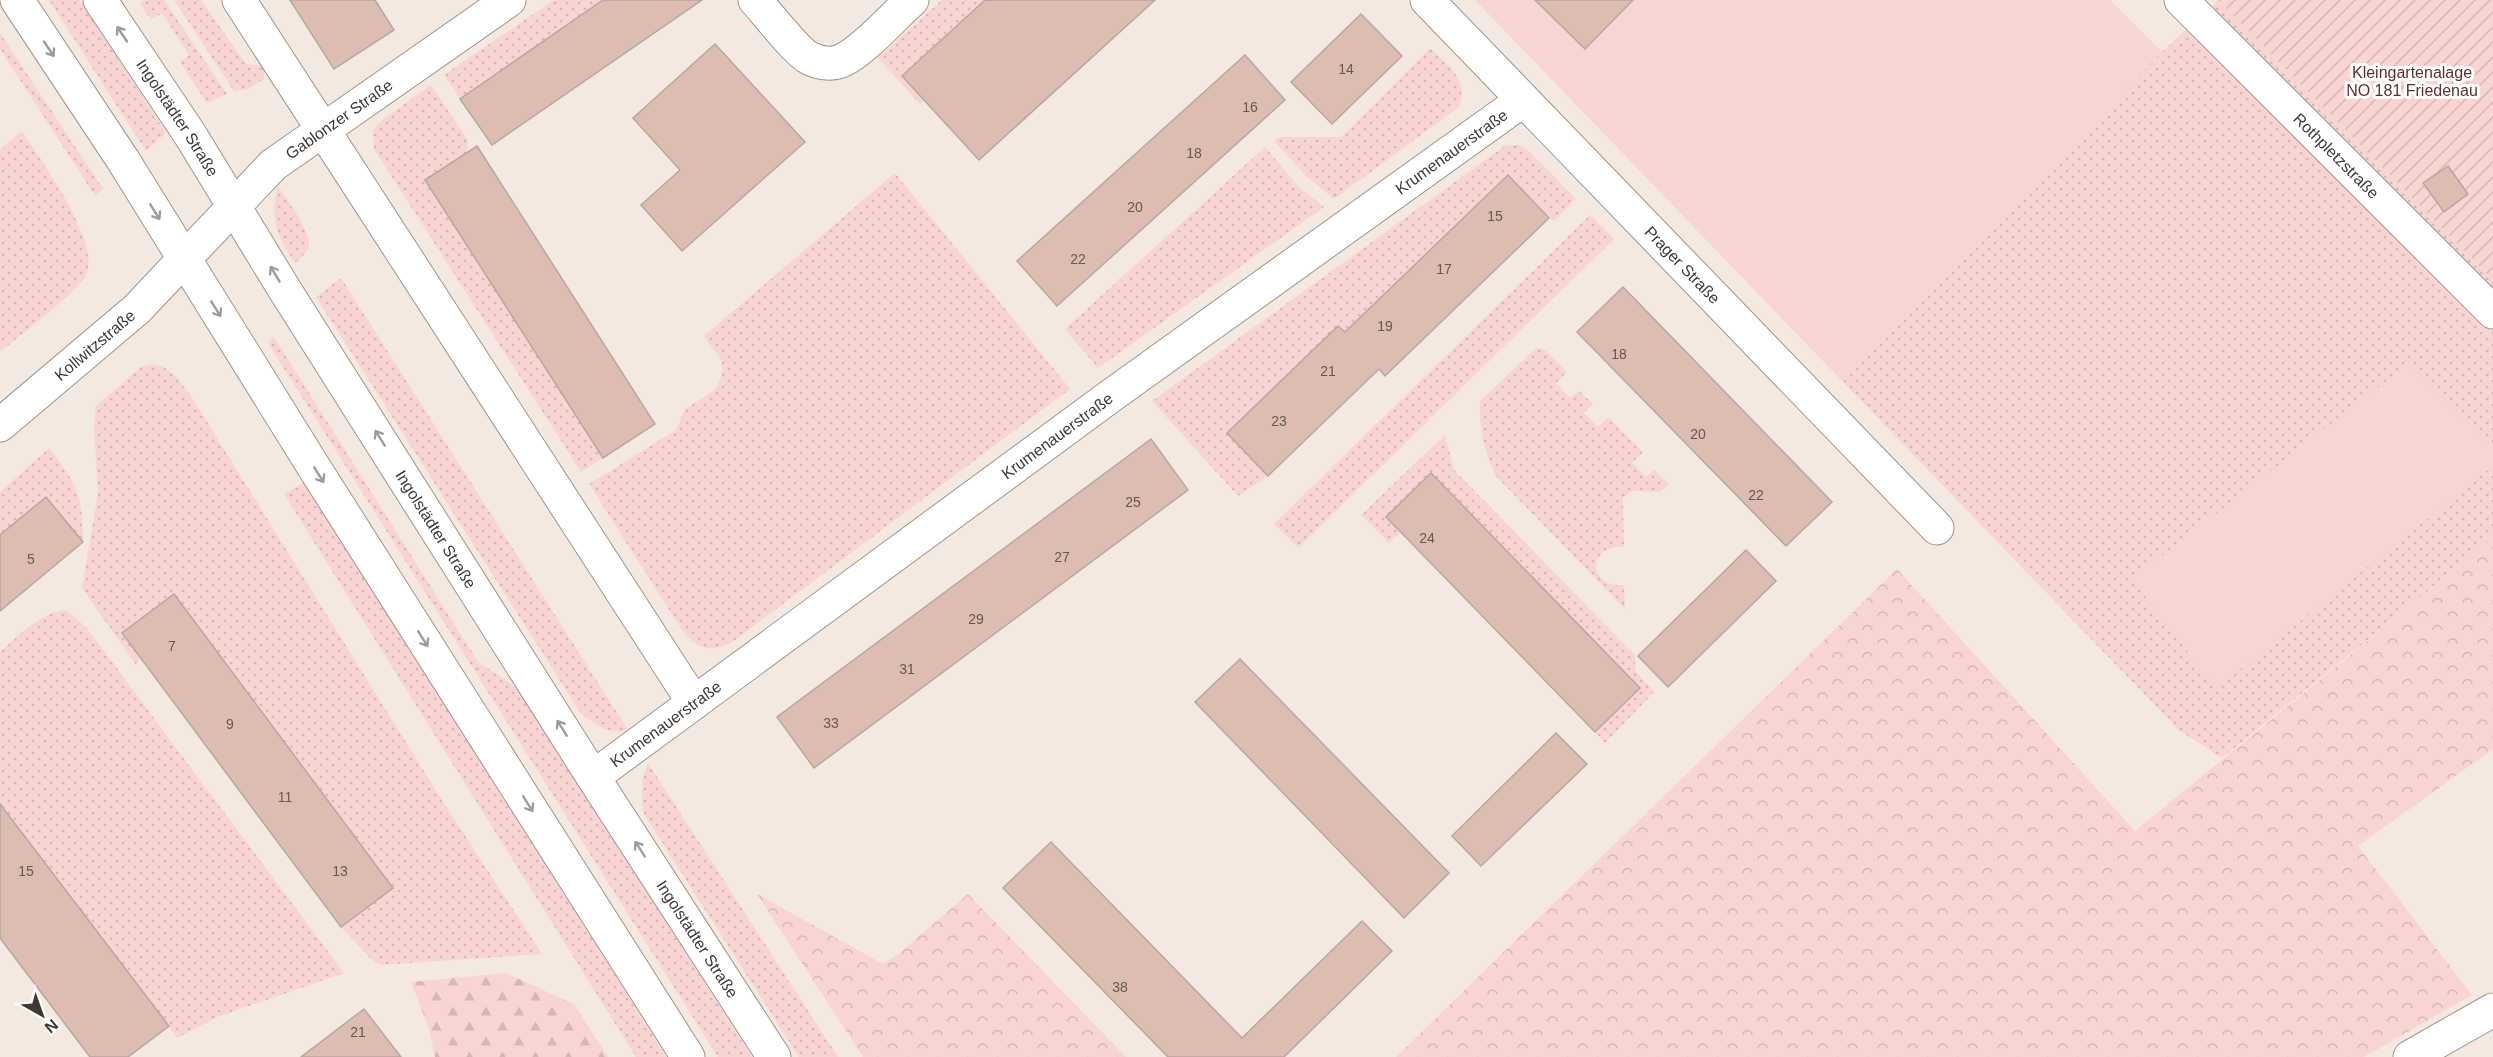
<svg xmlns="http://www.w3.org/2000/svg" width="2493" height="1057" viewBox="0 0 2493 1057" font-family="Arial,sans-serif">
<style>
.grass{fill:url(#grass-dots)}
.forest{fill:url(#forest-firs)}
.park{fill:url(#park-crowns)}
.garden{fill:url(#garden-furrows)}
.pitch{fill:#f8d4d2}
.building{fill:#ddbcb1;stroke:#b5a7a3;stroke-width:1.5}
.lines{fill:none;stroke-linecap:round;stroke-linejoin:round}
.street-casing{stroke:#9e948c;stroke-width:35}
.primary-casing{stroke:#9e948c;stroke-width:35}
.street{stroke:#fff;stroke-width:33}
.primary{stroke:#fff;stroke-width:33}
.oneway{stroke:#9e9c9a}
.labels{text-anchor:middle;stroke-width:6;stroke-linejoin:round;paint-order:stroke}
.number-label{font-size:14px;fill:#645953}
.park-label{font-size:16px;fill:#602f2f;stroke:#fff}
.street-label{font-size:16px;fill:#3c3834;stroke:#fff}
</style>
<defs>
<pattern id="grass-dots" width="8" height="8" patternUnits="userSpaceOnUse" patternTransform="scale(1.5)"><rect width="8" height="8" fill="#f8d4d2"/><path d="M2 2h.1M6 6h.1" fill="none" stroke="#d6b7b5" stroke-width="1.8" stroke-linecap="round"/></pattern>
<pattern id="forest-firs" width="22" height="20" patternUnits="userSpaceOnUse" patternTransform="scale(1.5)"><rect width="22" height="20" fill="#f8d4d2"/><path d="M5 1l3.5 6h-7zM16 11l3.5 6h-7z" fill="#d6b7b5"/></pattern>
<pattern id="park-crowns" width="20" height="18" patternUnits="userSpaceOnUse" patternTransform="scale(1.5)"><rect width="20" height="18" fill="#f8d4d2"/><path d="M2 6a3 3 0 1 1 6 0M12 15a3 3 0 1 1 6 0" fill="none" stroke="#d6b7b5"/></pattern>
<pattern id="garden-furrows" width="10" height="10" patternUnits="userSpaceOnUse" patternTransform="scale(1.5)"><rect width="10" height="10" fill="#f8d4d2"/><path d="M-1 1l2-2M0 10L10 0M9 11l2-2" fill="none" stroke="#d6b7b5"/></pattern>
</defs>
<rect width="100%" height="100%" fill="#f4e9e0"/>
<g class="grass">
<polygon points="49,0 80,0 166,133 146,151"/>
<polygon points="145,0 164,0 227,94 207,103 180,62 189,55 162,13 151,20 140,3"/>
<polygon points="174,0 201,0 246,64 261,66 264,71 264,79 248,89 234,91"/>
<polygon points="554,0 603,0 460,99 444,75"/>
<polygon points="942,0 985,0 902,75 924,100 920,104 878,58"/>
<polygon points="2218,0 2493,280 2493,535 2486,544 2222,758 2179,730 1843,382 2162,52"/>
<polygon points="0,33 103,189 95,196 0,49"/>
<path d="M 1430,48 C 1449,68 1469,78 1459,107 L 1334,199 L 1307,177 L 1274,141 L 1280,137 L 1341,137 Z"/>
<polygon points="431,85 467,139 468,152 425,180 603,458 581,472 374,149 373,130 382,120"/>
<path d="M 22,131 C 40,159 102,243 86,275 C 79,291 17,338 0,352 L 0,150 Z"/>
<polygon points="1506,145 1520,145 1530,152 1576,199 1554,221 1508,175 1345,332 1338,326 1227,433 1268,476 1238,496 1152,401"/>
<polygon points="1265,147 1299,187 1324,207 1098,368 1065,329"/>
<path d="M 895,173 L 1070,389 L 731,643 C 710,653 696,649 682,630 L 589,484 L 676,430 L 685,409 L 715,390 L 722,375 L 722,361 L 704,336 Z"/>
<path d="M 278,186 C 286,199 315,236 308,249 C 305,254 299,259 295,263 C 277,236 269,219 278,186 Z"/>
<polygon points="1590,215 1614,239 1298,548 1274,524"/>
<path d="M 341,278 L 628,730 C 608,735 595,725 580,712 L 316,297 Z"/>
<polygon points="274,337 478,662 513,685 524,699 752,1057 718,1057 268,343"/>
<path d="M 1536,348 L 1545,350 L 1567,372 L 1556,383 L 1570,398 L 1579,391 L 1593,404 L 1584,413 L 1598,427 L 1608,417 L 1643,452 L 1632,463 L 1646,477 L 1654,470 L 1669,484 L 1660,492 L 1632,491 L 1623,498 L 1624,547 C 1587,545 1587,588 1624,585 L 1625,609 L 1496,476 C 1484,452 1479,428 1480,401 Z"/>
<path d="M 153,364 C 171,367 180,382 191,396 L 438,794 L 542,954 L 380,965 L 370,958 L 341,927 L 393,888 L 174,595 L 136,665 L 82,588 L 98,493 L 94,427 L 96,406 L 141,367 Z"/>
<polygon points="1445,435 1454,470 1635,655 1635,670 1654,692 1605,743 1595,732 1640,688 1431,473 1386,517 1400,533 1389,543 1361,515"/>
<path d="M 49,448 C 79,486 82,495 83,542 L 46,497 L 0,535 L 0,492 Z"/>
<polygon points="307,481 666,1057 636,1057 284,494"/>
<path d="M 66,610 L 86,627 L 344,973 L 217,1017 L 177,1038 L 0,804 L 0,652 C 20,635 39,613 66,610 Z"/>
<path d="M 648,763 L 838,1057 L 799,1057 L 644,814 C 640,795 641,781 648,763 Z"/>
</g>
<polygon class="forest" points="506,973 574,1004 608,1057 435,1057 429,1029 411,982"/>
<g class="park">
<polygon points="2493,535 2493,749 2358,846 2472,995 2364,1057 1396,1057 1897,569 2135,831 2486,544"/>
<polygon points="757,894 883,964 897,955 968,894 1126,1057 863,1057"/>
</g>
<polygon class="garden" points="2218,0 2493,0 2493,280"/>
<g class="pitch">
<polygon points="1475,0 2110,0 2162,52 1843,382"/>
<polygon points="2408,364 2493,447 2493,466 2216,689 2132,579"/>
</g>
<g class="building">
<polygon points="290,0 375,0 394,30 334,69"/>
<polygon points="603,0 702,0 492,145 460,99"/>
<polygon points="985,0 1155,0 979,160 902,76"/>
<polygon points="1535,0 1633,0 1585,49"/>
<polygon points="1361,14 1402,56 1332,124 1291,82"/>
<polygon points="715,44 805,142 682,251 641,205 680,170 633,118"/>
<polygon points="1245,55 1285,100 1057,306 1017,261"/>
<polygon points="477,146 655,424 603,458 425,180"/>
<polygon points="2448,166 2468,194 2444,212 2423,183"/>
<polygon points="1508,175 1549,218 1385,376 1379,369 1268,476 1227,433 1338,326 1345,332"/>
<polygon points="1623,287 1832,502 1786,546 1577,332"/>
<polygon points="1151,439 1188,490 814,768 777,717"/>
<polygon points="1431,473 1640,688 1595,732 1386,517"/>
<polygon points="46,497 83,542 0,611 0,535"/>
<polygon points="1746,550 1776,581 1668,687 1638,656"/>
<polygon points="174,594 393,888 341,927 122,633"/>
<polygon points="1240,659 1449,873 1404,918 1195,702"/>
<polygon points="1556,733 1587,764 1481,866 1452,836"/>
<polygon points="0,804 169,1026 128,1057 90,1057 0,938"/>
<polygon points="1051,842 1242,1038 1362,921 1392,951 1284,1057 1168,1057 1003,888"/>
<polygon points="364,1009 401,1057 301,1057"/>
</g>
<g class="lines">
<defs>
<g id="street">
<polyline points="239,0 694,703"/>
<path d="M 755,0 C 766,12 797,52 809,58 C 819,63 831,65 841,61 C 863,51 893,17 912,0"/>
<path id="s1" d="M 1427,0 L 1937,528"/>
<path id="s2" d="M 2181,0 L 2493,312"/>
<path id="s3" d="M 0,425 L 137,309 L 273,165 L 509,0"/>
<path id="s4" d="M 593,777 L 1112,395 L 1523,100"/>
<polyline points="2410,1057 2493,1010"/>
</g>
<g id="primary">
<polyline points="17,0 123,160 310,461 688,1057"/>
<path id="s5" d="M 100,0 L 191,136 L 283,287 L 593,777 L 774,1057"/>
</g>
</defs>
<use href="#street" class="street-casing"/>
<use href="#primary" class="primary-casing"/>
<use href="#street" class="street"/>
<use href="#primary" class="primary"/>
</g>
<defs><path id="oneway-shaft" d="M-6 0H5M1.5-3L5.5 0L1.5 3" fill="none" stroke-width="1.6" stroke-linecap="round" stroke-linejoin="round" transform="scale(1.5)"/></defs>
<g class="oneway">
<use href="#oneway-shaft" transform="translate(122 34) rotate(-124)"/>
<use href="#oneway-shaft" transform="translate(49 49) rotate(56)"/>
<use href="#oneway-shaft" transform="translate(155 212) rotate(58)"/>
<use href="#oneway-shaft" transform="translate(275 274) rotate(-121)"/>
<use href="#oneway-shaft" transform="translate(216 309) rotate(58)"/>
<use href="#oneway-shaft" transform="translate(380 438) rotate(-122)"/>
<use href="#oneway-shaft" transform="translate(319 475) rotate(58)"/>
<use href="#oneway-shaft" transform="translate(423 639) rotate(58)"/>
<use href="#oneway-shaft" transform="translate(562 728) rotate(-122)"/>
<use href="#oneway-shaft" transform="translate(528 804) rotate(58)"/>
<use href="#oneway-shaft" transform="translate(640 849) rotate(-123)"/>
</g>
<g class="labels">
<g class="number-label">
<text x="1346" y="74">14</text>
<text x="1250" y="112">16</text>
<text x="1194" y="158">18</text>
<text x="1135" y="212">20</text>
<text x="1495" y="221">15</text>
<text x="1078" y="264">22</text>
<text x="1444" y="274">17</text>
<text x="1385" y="331">19</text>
<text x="1619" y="359">18</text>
<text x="1328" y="376">21</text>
<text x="1279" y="426">23</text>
<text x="1698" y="439">20</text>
<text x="1756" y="500">22</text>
<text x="1133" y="507">25</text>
<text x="1427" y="543">24</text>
<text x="1062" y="562">27</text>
<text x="31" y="564">5</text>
<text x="976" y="624">29</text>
<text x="172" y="651">7</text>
<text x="907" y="674">31</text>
<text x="831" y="728">33</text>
<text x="230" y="729">9</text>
<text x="285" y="802">11</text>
<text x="26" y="876">15</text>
<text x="340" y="876">13</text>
<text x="1120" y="992">38</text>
<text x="358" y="1037">21</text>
</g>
<g class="park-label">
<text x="2412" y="78">Kleingartenalage<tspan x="2412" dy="18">NO 181 Friedenau</tspan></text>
</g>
<g class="street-label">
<text dy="6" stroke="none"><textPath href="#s5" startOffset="141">Ingolstädter Straße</textPath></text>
<text dy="6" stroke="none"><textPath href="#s3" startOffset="458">Gablonzer Straße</textPath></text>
<text dy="6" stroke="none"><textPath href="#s4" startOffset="1062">Krumenauerstraße</textPath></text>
<text dy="6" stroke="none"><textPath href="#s2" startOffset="220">Rothpletzstraße</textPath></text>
<text dy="6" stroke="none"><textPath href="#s1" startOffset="368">Prager Straße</textPath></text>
<text dy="6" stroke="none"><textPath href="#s3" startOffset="124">Kollwitzstraße</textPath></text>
<text dy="6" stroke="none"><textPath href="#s4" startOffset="576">Krumenauerstraße</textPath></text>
<text dy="6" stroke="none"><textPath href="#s5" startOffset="627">Ingolstädter Straße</textPath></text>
<text dy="6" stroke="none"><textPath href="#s4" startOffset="90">Krumenauerstraße</textPath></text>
<text dy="6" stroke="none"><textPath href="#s5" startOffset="1113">Ingolstädter Straße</textPath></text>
</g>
</g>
<g transform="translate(42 1015) rotate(140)" stroke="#ffffff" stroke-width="4.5" paint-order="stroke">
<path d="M0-4.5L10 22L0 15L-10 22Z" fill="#3c3834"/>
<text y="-9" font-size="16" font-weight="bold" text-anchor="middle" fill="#3c3834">N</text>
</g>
</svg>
